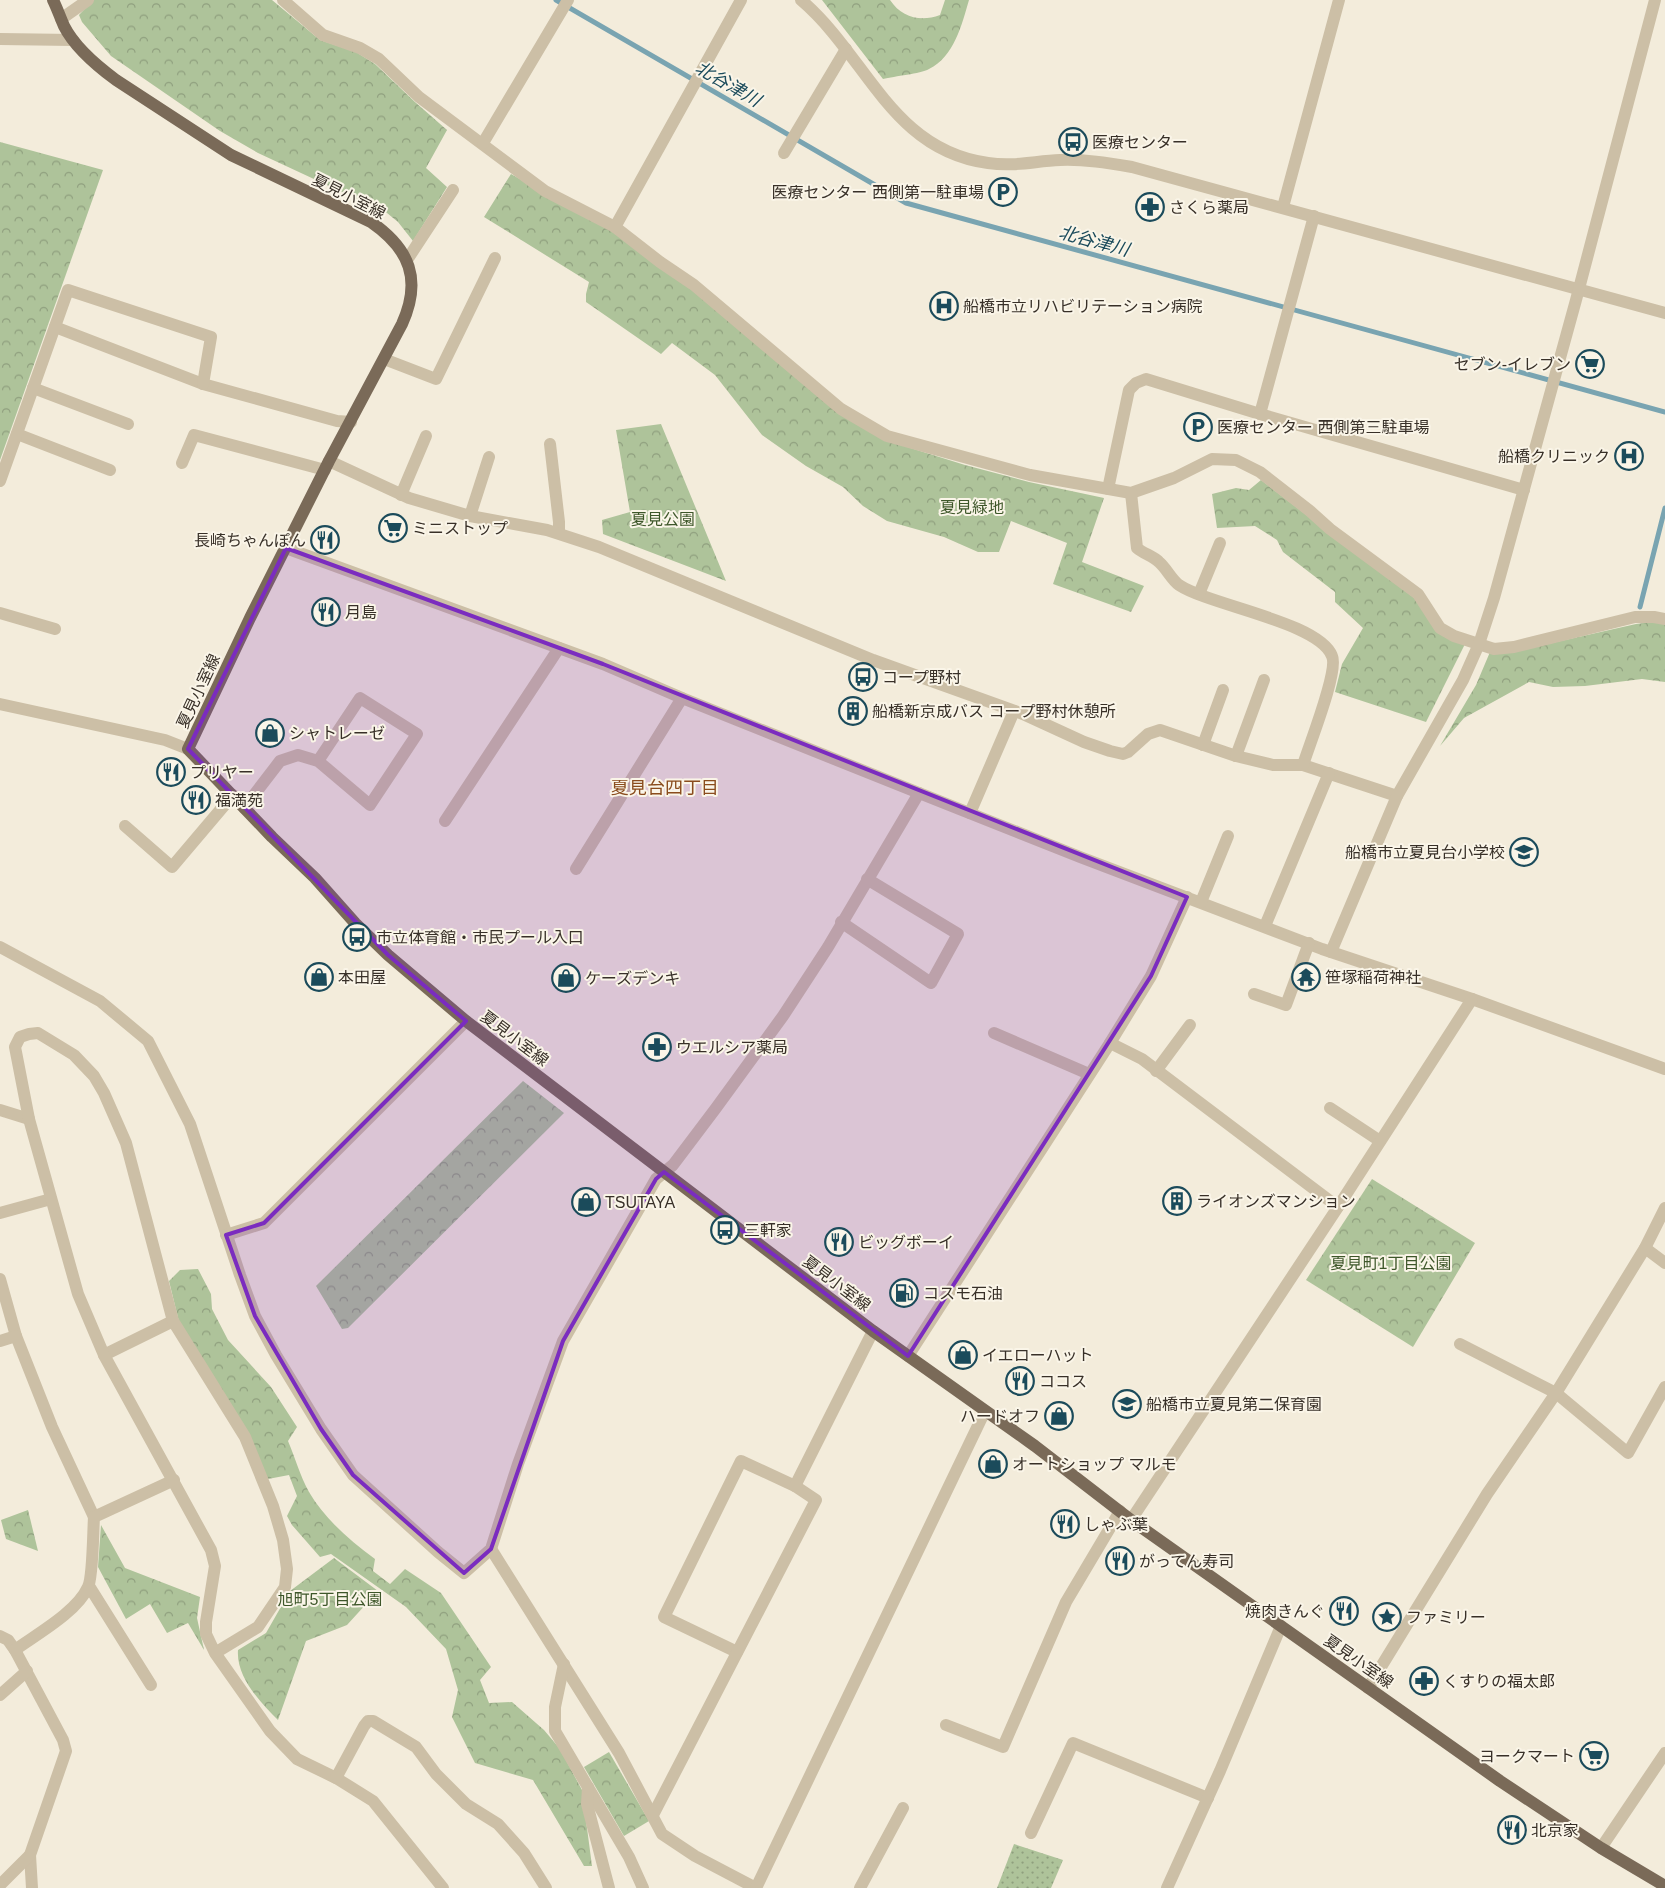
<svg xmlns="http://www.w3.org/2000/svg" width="1665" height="1888" viewBox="0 0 1665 1888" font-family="Helvetica,'Noto Sans JP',sans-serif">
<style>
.grass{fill:url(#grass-dots)}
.forest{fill:url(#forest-crowns)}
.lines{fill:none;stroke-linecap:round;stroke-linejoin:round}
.stream{stroke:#79a4b1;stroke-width:5}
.minor{stroke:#ccbfa6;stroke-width:12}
.major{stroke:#7a6a58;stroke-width:12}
.marked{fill:#7b2cbf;fill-opacity:0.2;stroke:#7b2cbf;stroke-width:4;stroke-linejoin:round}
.labels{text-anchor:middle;stroke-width:4;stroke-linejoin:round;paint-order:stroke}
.poi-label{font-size:16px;fill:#383028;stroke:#faf5e8;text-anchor:start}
.street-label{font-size:16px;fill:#383028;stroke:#faf5e8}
.park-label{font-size:16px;fill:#3e572a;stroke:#faf5e8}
.water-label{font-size:18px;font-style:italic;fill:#1b4b5b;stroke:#faf5e8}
.neighbourhood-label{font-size:18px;fill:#8a4c1d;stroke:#faf5e8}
</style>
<defs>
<pattern id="grass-dots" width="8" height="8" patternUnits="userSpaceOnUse" patternTransform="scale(1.25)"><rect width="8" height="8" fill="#aec39a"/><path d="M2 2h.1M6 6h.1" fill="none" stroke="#8f9f7e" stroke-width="1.8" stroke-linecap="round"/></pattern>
<pattern id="forest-crowns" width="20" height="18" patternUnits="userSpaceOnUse" patternTransform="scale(1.25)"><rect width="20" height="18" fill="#aec39a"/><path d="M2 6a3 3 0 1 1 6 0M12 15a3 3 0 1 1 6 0" fill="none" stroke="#8f9f7e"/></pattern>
</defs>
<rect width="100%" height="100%" fill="#f3ecdb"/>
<polygon class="grass" points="1014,1844 1063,1860 1051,1888 997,1888"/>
<g class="forest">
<polygon points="93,0 272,0 320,40 356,52 375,64 415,102 447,130 426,168 447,187 413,241 398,222 387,213 258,153 220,131 111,56 82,22 79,15"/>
<path d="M 822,0 L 890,0 C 902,18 921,22 940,15 L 945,0 L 969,0 C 962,24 954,57 929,69 C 920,74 895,76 883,79 Z"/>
<polygon points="0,142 103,170 0,460"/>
<polygon points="511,174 610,230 692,289 885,440 965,465 1029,482 1104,498 1082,562 1144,586 1131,612 1053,584 1067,543 1011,521 999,552 978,552 944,537 887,521 863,506 843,487 806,466 762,435 715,375 672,343 661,354 586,302 586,294 589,282 484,217"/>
<polygon points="661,424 726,581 603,534 602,520 630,512 616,430"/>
<polygon points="1261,480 1413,597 1465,644 1426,722 1335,692 1342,664 1363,628 1335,602 1335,592 1283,552 1277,540 1255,526 1217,528 1212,494 1236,488 1249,490"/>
<polygon points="1652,622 1665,624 1665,682 1642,679 1585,686 1553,687 1529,682 1464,718 1440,746 1476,685 1490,652 1516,651 1636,624"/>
<polygon points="523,1081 564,1113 348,1328 342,1329 316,1286"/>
<polygon points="1372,1179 1475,1243 1413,1347 1306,1280"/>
<path d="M 198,1269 L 211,1294 L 212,1309 L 228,1340 L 271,1387 L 297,1427 L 288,1441 C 295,1457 300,1476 309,1492 C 325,1519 349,1540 375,1559 L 373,1571 L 390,1584 L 405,1569 L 441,1593 L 491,1667 L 480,1680 L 489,1703 L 512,1702 L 544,1730 L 560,1749 L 582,1790 L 592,1866 L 584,1866 L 533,1780 L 475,1763 L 452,1717 L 458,1690 L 446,1649 L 406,1607 L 331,1554 L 320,1557 L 292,1525 L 287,1516 L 297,1496 L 289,1475 L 268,1479 L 180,1326 L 169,1281 L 180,1270 Z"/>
<polygon points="28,1510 38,1551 6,1539 1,1520"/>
<polygon points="101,1525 125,1568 200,1597 197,1618 204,1650 188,1623 167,1633 150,1604 126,1619 98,1567"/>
<path d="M 334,1558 L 378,1591 L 347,1625 L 306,1641 L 278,1720 C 260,1702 236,1677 238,1650 L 266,1633 L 290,1591 Z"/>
<polygon points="609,1752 649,1821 624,1836 584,1767"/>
</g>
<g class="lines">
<g class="stream">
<polyline points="556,0 906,203 1665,412"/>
<polyline points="1640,607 1665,508"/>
</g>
<g class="minor">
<polyline points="283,0 323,35 360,48 379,59 419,97 545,191 615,227 660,262 694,285 841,409 887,436 1030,475 1131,493 1174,478 1212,459 1236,460 1260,472 1310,511 1330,529 1418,594 1440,628 1454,636 1494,649 1514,647 1635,617 1654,617 1665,619"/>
<path d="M 801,0 C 867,56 891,150 988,163 C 1014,167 1035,161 1060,160 C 1084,159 1108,163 1132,167 L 1665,313"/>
<polyline points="61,19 88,0"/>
<polyline points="0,39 73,40"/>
<polyline points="483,143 568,0"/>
<polyline points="784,153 846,49"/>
<polyline points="1283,207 1339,0"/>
<polyline points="615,227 741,0"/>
<polyline points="407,260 453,190"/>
<polyline points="55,327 203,384 337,421 351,422"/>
<polyline points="384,359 436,379 495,258"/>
<polyline points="33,388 128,424"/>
<polyline points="1260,414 1314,216"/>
<polyline points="17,434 110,470"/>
<polyline points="550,444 559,522 559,533"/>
<polyline points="329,461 409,498 470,516 547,530 599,547 873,660 1023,714 1084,742 1110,751 1123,754 1128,752 1148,734 1160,730 1236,756 1273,765 1303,765 1397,796"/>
<polyline points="182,463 194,435 325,470"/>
<polyline points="0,481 68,290 211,337 203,384"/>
<polyline points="1108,489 1129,390 1136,383 1146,379 1260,414 1524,490"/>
<path d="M 1131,493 L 1137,548 C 1144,554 1153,556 1159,562 C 1167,569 1171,579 1179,585 C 1211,606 1319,622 1332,656 C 1339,671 1309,745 1303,765"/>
<polyline points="401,495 426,436"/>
<polyline points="470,516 489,457"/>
<polyline points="286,548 603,664 682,698 919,793 1080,857 1322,949 1472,999 1665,1069"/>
<polyline points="1199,594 1220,543"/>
<polyline points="0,613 55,629"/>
<polyline points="0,704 165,740 188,749"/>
<polyline points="1203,745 1223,690"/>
<polyline points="1236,756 1264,680"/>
<polyline points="244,808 280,761 298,755 318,761 370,805 417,734 360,698 318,761"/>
<polyline points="970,813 1014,711"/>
<polyline points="445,821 559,648"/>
<polyline points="125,826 172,867 233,795"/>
<polyline points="576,869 682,698"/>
<polyline points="1201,902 1228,836"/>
<polyline points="841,922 931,983 958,934 867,879"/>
<polyline points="1265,926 1329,773"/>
<polyline points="0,947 100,1001 148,1041 190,1124 240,1275 255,1316 276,1355 321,1429 353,1475 438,1552 464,1573 491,1549 518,1464 563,1341 656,1179 673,1165 716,1108 783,1016 828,947 919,793"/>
<polyline points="1331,952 1397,796 1463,680 1479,644 1494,598 1576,300 1655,0"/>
<polyline points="1254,994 1286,1005 1309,943"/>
<polyline points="994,1033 1089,1074"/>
<polyline points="1110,1043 1151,976 1187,897"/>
<polyline points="1156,1071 1190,1025"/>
<polyline points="1330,1108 1380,1141"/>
<polyline points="0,1110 29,1119"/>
<polyline points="0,1213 51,1199"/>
<polyline points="226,1235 264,1223 466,1021"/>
<polyline points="1645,1248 1665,1263"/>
<polyline points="0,1279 16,1336 52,1427 94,1517"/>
<polyline points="0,1341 16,1336"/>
<polyline points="1460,1344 1556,1393 1628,1453 1665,1387"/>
<polyline points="104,1355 173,1321"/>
<polyline points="908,1356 1110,1043 1142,1059 1338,1207"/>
<polyline points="1131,1520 1338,1207 1472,999"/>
<polyline points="491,1549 619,1753 662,1834 695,1856 756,1888"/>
<polyline points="89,1586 151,1685"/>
<polyline points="0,1636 8,1640 15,1650 63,1740 66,1751 30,1855 32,1888"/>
<path d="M 15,1650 C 37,1634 77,1612 88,1587 C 93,1577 93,1531 94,1517 L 174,1480"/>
<polyline points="737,1652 664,1617 741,1461 795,1486"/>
<polyline points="215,1653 258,1627 285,1587 287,1569 283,1540 273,1506 245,1437 173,1321 126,1143 104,1093 94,1076 74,1055 38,1033 29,1034 20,1037 15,1047 29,1119 78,1294 104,1355 211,1550 215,1566 206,1622 206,1634 215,1653 270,1731 297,1759 336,1778 373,1801 443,1888"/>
<polyline points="564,1664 555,1707 555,1731 629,1857 643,1888"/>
<polyline points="1368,1688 1487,1494 1556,1393 1645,1248 1665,1208"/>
<polyline points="0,1695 27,1671"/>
<polyline points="946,1725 1003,1747 1066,1602 1120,1511"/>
<polyline points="336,1778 364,1726 368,1721 373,1721 416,1747 436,1774 466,1804 498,1824 524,1853 546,1888"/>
<polyline points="588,1787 587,1804 609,1888"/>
<polyline points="653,1815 816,1500 795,1486 873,1331"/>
<polyline points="1031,1833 1073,1743 1208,1798"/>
<polyline points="1601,1848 1665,1753"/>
<polyline points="0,1885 30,1855"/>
<polyline points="756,1888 985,1411"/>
<polyline points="860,1888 903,1808"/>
<polyline points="1167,1888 1220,1771 1281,1626"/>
</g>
<path class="major" d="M 53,0 C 57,8 60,17 64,26 C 75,48 97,66 116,80 L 231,155 L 371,222 C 410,249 422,280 402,324 L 329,461 L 250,618 L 188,749 L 272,837 L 315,878 L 355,923 L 388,955 L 466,1021 L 873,1331 L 1035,1446 L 1131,1520 L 1500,1781 L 1601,1848 L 1665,1886"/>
</g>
<path class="marked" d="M 286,548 L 603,664 L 1187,897 L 1151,976 L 908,1356 L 664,1172 L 656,1179 L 563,1341 L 491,1549 L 464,1573 L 353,1475 L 321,1429 L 255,1316 L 226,1235 L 264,1223 L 466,1021 L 388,955 L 188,749 Z"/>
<defs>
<symbol id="bus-ring" viewBox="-11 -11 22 22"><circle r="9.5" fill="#faf5e8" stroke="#1b4b5b" stroke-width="1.5"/><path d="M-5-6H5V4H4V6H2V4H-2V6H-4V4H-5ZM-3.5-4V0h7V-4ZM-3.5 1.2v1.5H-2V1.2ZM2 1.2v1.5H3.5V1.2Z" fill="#1b4b5b"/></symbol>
<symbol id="parking-ring" viewBox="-11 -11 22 22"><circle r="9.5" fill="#faf5e8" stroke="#1b4b5b" stroke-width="1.5"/><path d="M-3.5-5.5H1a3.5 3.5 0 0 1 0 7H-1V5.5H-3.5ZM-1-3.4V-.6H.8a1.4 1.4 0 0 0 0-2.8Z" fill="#1b4b5b"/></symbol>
<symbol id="pharmacy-ring" viewBox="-11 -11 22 22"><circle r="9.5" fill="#faf5e8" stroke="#1b4b5b" stroke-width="1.5"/><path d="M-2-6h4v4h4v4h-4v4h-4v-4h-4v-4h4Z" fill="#1b4b5b"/></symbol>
<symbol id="hospital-ring" viewBox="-11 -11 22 22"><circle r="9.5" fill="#faf5e8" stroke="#1b4b5b" stroke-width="1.5"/><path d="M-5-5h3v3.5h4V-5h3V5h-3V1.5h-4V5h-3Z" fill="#1b4b5b"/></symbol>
<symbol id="supermarket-ring" viewBox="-11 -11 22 22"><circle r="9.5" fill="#faf5e8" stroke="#1b4b5b" stroke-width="1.5"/><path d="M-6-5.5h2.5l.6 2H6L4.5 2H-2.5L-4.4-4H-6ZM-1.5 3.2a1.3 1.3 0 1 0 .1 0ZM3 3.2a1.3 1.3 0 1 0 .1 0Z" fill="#1b4b5b"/></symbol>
<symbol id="restaurant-ring" viewBox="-11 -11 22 22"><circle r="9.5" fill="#faf5e8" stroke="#1b4b5b" stroke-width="1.5"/><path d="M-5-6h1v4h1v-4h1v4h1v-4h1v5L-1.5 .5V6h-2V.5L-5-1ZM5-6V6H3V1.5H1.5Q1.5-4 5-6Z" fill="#1b4b5b"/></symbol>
<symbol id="building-ring" viewBox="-11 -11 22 22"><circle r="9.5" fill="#faf5e8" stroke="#1b4b5b" stroke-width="1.5"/><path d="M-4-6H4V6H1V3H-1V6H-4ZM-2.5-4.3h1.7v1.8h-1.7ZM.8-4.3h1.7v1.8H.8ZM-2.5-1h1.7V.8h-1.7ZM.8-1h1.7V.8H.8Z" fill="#1b4b5b"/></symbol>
<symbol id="shop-ring" viewBox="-11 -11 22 22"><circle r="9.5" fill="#faf5e8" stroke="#1b4b5b" stroke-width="1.5"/><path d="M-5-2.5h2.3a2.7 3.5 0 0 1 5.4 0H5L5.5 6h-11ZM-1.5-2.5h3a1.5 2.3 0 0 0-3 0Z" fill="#1b4b5b"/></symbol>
<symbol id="school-ring" viewBox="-11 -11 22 22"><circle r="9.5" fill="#faf5e8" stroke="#1b4b5b" stroke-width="1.5"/><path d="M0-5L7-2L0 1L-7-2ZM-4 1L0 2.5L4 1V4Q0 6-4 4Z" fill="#1b4b5b"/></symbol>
<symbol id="temple-ring" viewBox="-11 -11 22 22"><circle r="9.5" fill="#faf5e8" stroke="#1b4b5b" stroke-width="1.5"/><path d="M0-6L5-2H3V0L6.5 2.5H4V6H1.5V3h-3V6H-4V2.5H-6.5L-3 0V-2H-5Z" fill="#1b4b5b"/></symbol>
<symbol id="fuel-ring" viewBox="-11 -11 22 22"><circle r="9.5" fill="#faf5e8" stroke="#1b4b5b" stroke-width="1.5"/><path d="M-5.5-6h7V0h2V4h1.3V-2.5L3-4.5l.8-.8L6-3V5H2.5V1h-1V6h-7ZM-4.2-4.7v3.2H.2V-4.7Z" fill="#1b4b5b"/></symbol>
<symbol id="sight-ring" viewBox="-11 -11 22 22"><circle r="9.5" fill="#faf5e8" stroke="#1b4b5b" stroke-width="1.5"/><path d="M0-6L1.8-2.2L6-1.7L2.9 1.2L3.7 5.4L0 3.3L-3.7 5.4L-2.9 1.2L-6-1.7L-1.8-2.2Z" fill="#1b4b5b"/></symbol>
</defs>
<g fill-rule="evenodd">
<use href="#bus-ring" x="1057" y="126" width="32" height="32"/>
<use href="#parking-ring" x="987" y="176" width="32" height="32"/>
<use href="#pharmacy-ring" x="1134" y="191" width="32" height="32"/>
<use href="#hospital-ring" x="928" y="290" width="32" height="32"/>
<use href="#supermarket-ring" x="1574" y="348" width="32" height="32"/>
<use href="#parking-ring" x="1182" y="411" width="32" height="32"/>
<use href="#hospital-ring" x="1613" y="440" width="32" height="32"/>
<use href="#supermarket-ring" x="377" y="512" width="32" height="32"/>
<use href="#restaurant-ring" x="309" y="524" width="32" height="32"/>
<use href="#restaurant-ring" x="310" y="596" width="32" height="32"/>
<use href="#bus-ring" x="847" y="661" width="32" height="32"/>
<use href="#building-ring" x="837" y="695" width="32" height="32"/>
<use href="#shop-ring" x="254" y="717" width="32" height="32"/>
<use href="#restaurant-ring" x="155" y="756" width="32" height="32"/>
<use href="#restaurant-ring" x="180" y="784" width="32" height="32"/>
<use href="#school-ring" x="1508" y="836" width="32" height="32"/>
<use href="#bus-ring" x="341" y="921" width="32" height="32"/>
<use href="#shop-ring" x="303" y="961" width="32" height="32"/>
<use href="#temple-ring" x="1290" y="961" width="32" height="32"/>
<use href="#shop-ring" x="550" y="962" width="32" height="32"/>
<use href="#pharmacy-ring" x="641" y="1031" width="32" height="32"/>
<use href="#building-ring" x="1161" y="1185" width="32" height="32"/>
<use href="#shop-ring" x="570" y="1186" width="32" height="32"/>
<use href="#bus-ring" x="709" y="1214" width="32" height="32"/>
<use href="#restaurant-ring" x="823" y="1226" width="32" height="32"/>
<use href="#fuel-ring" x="888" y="1277" width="32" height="32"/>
<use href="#shop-ring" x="947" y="1339" width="32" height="32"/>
<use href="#restaurant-ring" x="1004" y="1365" width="32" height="32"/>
<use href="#school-ring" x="1111" y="1388" width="32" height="32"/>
<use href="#shop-ring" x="1043" y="1400" width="32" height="32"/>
<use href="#shop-ring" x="977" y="1448" width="32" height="32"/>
<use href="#restaurant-ring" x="1049" y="1508" width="32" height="32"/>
<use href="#restaurant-ring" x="1104" y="1545" width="32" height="32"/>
<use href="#restaurant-ring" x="1328" y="1595" width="32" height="32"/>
<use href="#sight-ring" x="1371" y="1601" width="32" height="32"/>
<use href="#pharmacy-ring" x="1408" y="1665" width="32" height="32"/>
<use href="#supermarket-ring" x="1578" y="1740" width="32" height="32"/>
<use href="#restaurant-ring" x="1496" y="1814" width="32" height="32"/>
</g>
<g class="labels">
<g class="poi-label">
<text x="1092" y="148">医療センター</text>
<text x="984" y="198" text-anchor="end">医療センター 西側第一駐車場</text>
<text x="1169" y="213">さくら薬局</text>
<text x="963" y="312">船橋市立リハビリテーション病院</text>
<text x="1571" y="370" text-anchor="end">セブン-イレブン</text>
<text x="1217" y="433">医療センター 西側第三駐車場</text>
<text x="1610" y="462" text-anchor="end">船橋クリニック</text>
<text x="412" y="534">ミニストップ</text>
<text x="306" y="546" text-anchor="end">長崎ちゃんぽん</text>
<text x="345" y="618">月島</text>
<text x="882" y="683">コープ野村</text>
<text x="872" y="717">船橋新京成バス コープ野村休憩所</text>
<text x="289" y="739">シャトレーゼ</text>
<text x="190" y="778">プリヤー</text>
<text x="215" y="806">福満苑</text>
<text x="1505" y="858" text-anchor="end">船橋市立夏見台小学校</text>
<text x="376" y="943">市立体育館・市民プール入口</text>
<text x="338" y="983">本田屋</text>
<text x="1325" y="983">笹塚稲荷神社</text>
<text x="585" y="984">ケーズデンキ</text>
<text x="676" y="1053">ウエルシア薬局</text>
<text x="1196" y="1207">ライオンズマンション</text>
<text x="605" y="1208">TSUTAYA</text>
<text x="744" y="1236">三軒家</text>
<text x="858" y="1248">ビッグボーイ</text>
<text x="923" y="1299">コスモ石油</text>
<text x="982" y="1361">イエローハット</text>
<text x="1039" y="1387">ココス</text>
<text x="1146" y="1410">船橋市立夏見第二保育園</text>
<text x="1040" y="1422" text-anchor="end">ハードオフ</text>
<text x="1012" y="1470">オートショップ マルモ</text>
<text x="1084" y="1530">しゃぶ葉</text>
<text x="1139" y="1567">がってん寿司</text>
<text x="1325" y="1617" text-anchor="end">焼肉きんぐ</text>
<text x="1406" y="1623">ファミリー</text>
<text x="1443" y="1687">くすりの福太郎</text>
<text x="1575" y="1762" text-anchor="end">ヨークマート</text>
<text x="1531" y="1836">北京家</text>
</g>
<g class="street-label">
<text transform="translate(349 196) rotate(27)" y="6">夏見小室線</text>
<text transform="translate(198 691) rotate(-65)" y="6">夏見小室線</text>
<text transform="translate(515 1038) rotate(37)" y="6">夏見小室線</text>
<text transform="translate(837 1283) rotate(37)" y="6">夏見小室線</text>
<text transform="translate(1359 1661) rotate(35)" y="6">夏見小室線</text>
</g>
<g class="park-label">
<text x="972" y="513">夏見緑地</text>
<text x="663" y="525">夏見公園</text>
<text x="1391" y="1269">夏見町1丁目公園</text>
<text x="330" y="1605">旭町5丁目公園</text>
</g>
<g class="water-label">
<text transform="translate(728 84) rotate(30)" y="6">北谷津川</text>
<text transform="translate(1094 241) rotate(15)" y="6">北谷津川</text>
</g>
<g class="neighbourhood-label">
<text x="665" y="794">夏見台四丁目</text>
</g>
</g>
</svg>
